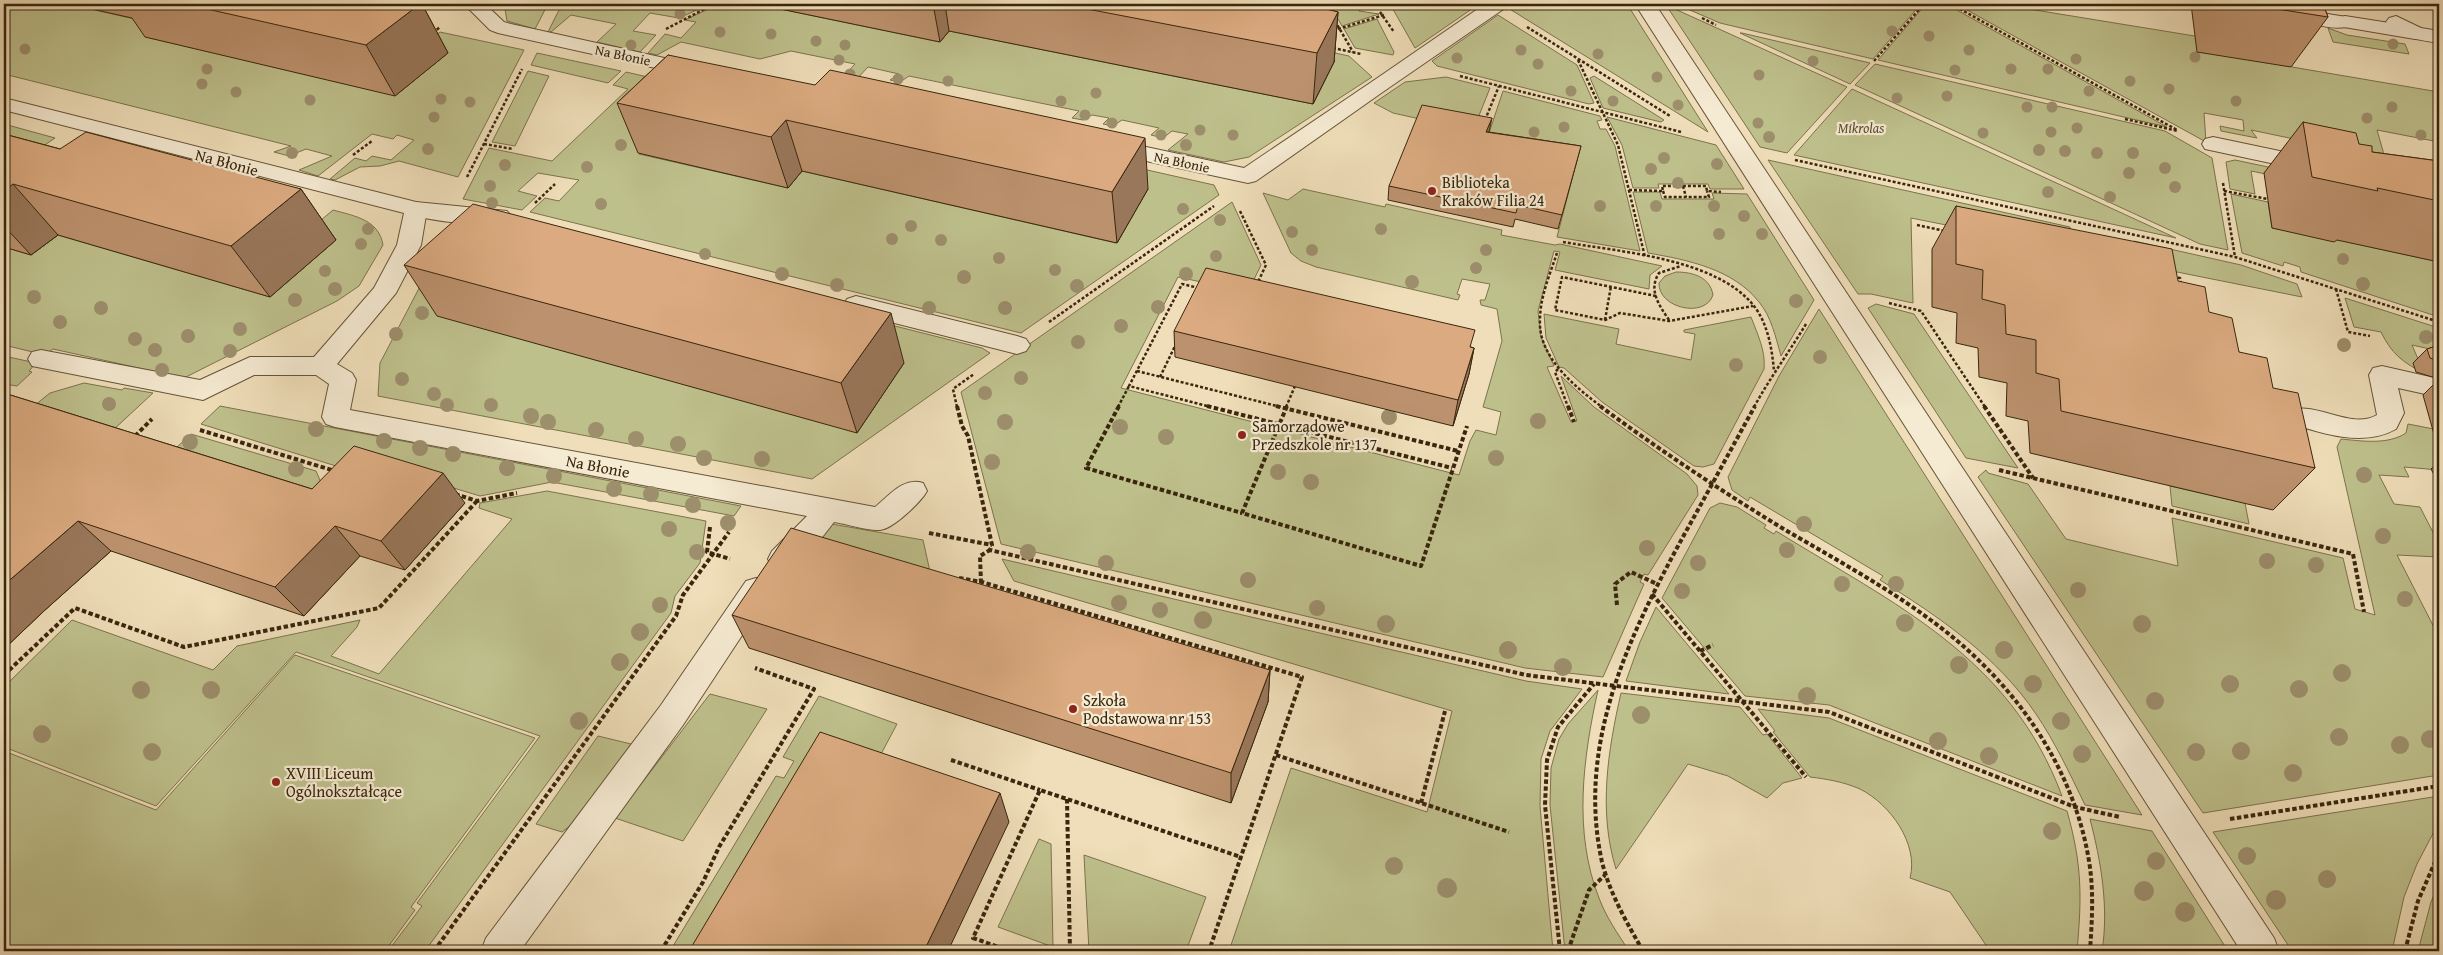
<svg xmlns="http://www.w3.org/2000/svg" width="2443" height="955" viewBox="0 0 2443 955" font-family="'Gentium Book Plus',serif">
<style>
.green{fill:#bec08c;stroke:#7c734c}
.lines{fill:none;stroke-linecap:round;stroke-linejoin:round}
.service-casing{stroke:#665438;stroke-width:2}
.pedestrian-casing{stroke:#665438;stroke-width:2}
.minor-casing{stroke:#665438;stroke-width:2}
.path-far1{stroke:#39260d;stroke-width:2.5;stroke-dasharray:3 2;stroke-linecap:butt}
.path{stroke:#39260d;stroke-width:4;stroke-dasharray:4.5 2.5;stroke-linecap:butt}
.service{fill:#f5ead2;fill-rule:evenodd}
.pedestrian{fill:#f5ead2;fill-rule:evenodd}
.minor{fill:#f5ead2;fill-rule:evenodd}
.tree{fill:#9d8e6c}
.wall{fill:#bc926e;stroke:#39260d}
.shaded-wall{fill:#99775a;stroke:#39260d}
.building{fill:#dbaa80;stroke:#39260d}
.poi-dot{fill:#8f2418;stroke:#f5ead2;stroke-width:2}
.labels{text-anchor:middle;stroke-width:4.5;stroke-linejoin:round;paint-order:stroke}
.far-street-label{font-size:14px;fill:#39260d;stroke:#f5ead2}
.far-park-label{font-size:14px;font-style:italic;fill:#5a4c2d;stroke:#f5ead2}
.street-label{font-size:16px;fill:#39260d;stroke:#f5ead2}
.poi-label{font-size:16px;fill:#39260d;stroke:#f5ead2;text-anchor:start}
</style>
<rect width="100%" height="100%" fill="#efdeb9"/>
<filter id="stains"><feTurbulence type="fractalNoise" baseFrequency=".004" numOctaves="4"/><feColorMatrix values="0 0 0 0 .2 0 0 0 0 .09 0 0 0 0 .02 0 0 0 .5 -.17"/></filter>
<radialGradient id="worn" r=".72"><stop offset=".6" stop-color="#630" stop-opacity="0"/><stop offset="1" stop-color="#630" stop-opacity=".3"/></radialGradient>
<g class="green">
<polygon points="4,4 69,4 161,25 146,37 395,95 447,53 423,47 440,32 524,50 458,177 399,161 380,166 360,167 335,180 330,179 355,158 366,161 372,156 391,160 414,140 397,135 393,139 372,134 318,176 299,170 332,156 306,149 289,156 274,152 291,146 4,74"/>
<polygon points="510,4 548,4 535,29 507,21 505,9"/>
<polygon points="562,4 710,4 679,18 650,13 633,31 656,35 640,52 597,42 616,24 571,15 551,32 548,32"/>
<polygon points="719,4 756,4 940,42 949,31 1313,104 1335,60 1305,54 1308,47 1349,56 1372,77 1249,157 1224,162 1168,150 1188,134 1172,131 1163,138 1151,135 1159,128 1122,120 1113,126 1103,124 1109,118 1092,115 1083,120 1072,118 1079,111 909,76 900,82 890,80 899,74 868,67 854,82 841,79 855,64 791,51 760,59 681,42 657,55 648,53 665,34 681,38 696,22 685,20"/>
<polygon points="1362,4 1359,11 1379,14 1342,26 1330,5"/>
<polygon points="1387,4 1479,4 1415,48 1394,11"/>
<polygon points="1514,4 1627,4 1708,132 1508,8"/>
<polygon points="1676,4 1921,4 1873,59 1720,23"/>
<polygon points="1926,4 1946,4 2167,127 1878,60"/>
<polygon points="1956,4 1998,4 2287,51 2292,67 2439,92 2439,142 2377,130 2385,158 2251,130 2257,138 2221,131 2220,126 2244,131 2243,120 2204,113 2206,142"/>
<polygon points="1666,5 1847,87 1787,153 1760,147"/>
<polygon points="1498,15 1577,65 1594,103 1589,104 1437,66 1432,61"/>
<polygon points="1377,19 1394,52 1393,55 1355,48 1344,29"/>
<polygon points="2328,28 2347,35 2405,44 2409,54 2333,42"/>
<polygon points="1740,33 1742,33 1870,63 1850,84"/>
<polygon points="537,53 621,71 608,83 531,65"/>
<polygon points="1875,64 2165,131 2212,158 2228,250 2200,244 1855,85"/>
<polygon points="528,71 549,76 515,146 492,142"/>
<polygon points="626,72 735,97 639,154 788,188 802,171 1116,243 1125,165 1214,185 1219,195 1021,333 530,212 545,198 559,201 579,180 538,173 518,191 537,196 522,210 463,199 489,148 552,161 628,89 613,85"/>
<polygon points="1594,76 1664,120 1661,122 1603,108 1590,78"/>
<polygon points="1446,77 1490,88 1470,138 1420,119 1393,113 1374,103 1405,82"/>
<polygon points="1852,89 2176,238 1794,155"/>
<polygon points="1503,91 1600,116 1602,120 1597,121 1600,129 1606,129 1615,146 1640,251 1557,237 1577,160 1489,133"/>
<polygon points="1607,117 1716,145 1744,189 1710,189 1708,184 1658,184 1659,188 1633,188 1622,145"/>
<polygon points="4,124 55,138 4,173"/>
<polygon points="1768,160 2070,227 2072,250 1911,218 1913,303 1871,294 1858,294"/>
<polygon points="2235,160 2396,194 2315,184 2251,171 2255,194 2230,189 2226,162"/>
<polygon points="1303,189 1385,207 1386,204 1502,230 1501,235 1555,245 1560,244 1662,266 1650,275 1649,289 1555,270 1560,252 1554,251 1538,311 1541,337 1554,366 1547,367 1571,422 1577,421 1561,376 1594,407 1687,474 1697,486 1698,495 1648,575 1644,574 1640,582 1644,584 1603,677 1525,668 1001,544 961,392 1232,202 1261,265 1248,292 1178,277 1121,388 1459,475 1470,441 1476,430 1496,435 1501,412 1483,407 1502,341 1497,309 1481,305 1480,300 1485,300 1490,284 1462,279 1457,294 1460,295 1458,300 1316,267 1301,261 1291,253 1263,193 1288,200"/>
<path d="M 1633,192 L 1660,192 L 1662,199 L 1714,199 L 1712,193 L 1747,194 L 1814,300 L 1781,356 C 1776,338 1771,316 1759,302 C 1733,269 1688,260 1648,253 Z"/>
<polygon points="2231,194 2268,202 2272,228 2334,239 2439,262 2439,317 2301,272 2300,267 2284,262 2283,266 2242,253"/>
<path d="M 333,210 C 355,216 379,220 383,245 L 359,286 L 337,301 L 184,378 L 53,349 L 45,355 L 4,345 L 4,247 L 31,255 L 58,235 L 270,297 L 336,239 L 308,231 Z"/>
<polygon points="451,227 891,325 982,348 990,353 812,479 378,396 380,363"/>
<polygon points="2134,241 2241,265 2297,284 2302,297 2137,264"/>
<path d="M 1676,272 C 1693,272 1710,277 1713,295 C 1705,319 1658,308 1659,283 L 1665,276 Z"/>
<path d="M 2345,298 L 2439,328 L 2439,351 L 2412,345 L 2424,373 C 2403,363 2391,353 2381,332 L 2354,327 Z"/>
<polygon points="1876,304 1914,314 2018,468 1966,458 1868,308"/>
<path d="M 1819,309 L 2142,815 L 2085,805 C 2070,774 2055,742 2036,714 C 1997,656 1938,616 1880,580 L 1883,576 L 1750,497 L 1748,501 L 1732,490 L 1728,477 L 1779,376 Z"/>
<path d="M 1544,314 L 1619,329 L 1616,344 L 1691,360 L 1695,334 L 1684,332 L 1684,330 L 1751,317 C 1757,333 1766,351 1764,369 L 1714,464 L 1703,467 L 1694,466 L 1602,402 L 1564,368 L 1559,367 L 1546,338 Z"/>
<polygon points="4,356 36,363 29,371 32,372 17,386 4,384"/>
<polygon points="84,383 122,390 124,388 153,393 111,432 35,405 50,393"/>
<polygon points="220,406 741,506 734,516 552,482 480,496 381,466 336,466 201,424"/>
<path d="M 2408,424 L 2439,430 L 2439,470 L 2404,467 L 2409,477 L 2379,475 L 2394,504 L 2420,507 L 2439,544 L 2439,557 L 2397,555 L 2439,637 L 2439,775 L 2203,813 L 1978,477 L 1986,470 L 1988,473 L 2028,484 L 2066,539 L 2178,566 L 2172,518 L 2343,558 L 2355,609 L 2375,615 L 2337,447 L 2341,439 C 2362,441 2388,445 2406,433 Z"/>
<polygon points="191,434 316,471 323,487 302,508 160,463"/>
<polygon points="2170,486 2245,503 2249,524 2172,506"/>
<polygon points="547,491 706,521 700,563 675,596 671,613 425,951 388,951 422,906 417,903 540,736 296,652 156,806 4,747 4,687 72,620 213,670 237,646 360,620 357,627 331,656 379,674 512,519 479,508 480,503"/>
<path d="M 1720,503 L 1737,507 L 1766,525 L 1764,528 L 1774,534 L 1776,531 C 1894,604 2010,656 2062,796 L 1829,705 L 1745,696 L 1662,598 L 1710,508 Z"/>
<polygon points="826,523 923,540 933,585 817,550"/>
<polygon points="1002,559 1526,681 1582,689 1550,731 1541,759 1540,806 1553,951 1229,951 1291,768 1427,812 1452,711 1014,581"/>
<polygon points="1656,607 1729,694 1626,681 1640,642"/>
<polygon points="295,655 535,738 411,907 415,910 385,951 4,951 4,751 156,810"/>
<path d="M 1598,690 C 1583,758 1573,832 1599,898 C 1606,917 1618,934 1629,951 L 1565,951 L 1550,805 L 1551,768 L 1559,739 L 1568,724 Z"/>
<path d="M 1621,693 L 1740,707 L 1763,735 L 1767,734 L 1802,778 L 1783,783 L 1767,798 L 1728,776 L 1688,764 L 1616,869 C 1598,811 1608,750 1621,693 Z"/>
<polygon points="710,694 767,709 683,841 615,818"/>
<polygon points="819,696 897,724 872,771 718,951 670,951 776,776 784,778 794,761 783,757"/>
<path d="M 1758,709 L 1829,718 L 2067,811 C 2082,864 2082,896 2077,951 L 1990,951 L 1950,892 L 1910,878 C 1919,844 1890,804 1860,789 C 1844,782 1827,779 1810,777 L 1773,732 L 1775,731 Z"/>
<polygon points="598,736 631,744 579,819 562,832 536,824"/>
<polygon points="2439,796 2439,822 2417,864 2404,897 2392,951 2292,951 2213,832"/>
<path d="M 2090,819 L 2152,831 L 2228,951 L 2102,951 C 2109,908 2101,861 2090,819 Z"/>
<polygon points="1039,839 1051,844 1053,947 998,927"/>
<polygon points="1084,855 1206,897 1186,951 1089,951"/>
<polygon points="2439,883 2439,951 2418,951 2431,902"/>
</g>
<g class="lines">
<defs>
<g id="service">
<polygon points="2345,16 2415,27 2422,29 2425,33 2422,37 2415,39 2338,26 2335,22 2338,18"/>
<path d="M 416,202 L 507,211 L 511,216 L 507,221 C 483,228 432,221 408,214 L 405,209 L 408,204 Z"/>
<polygon points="856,296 1017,336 1026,339 1030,345 1026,351 1017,354 847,311 844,305 847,299"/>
<path d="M 2382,366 L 2439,379 L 2439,397 L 2398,388 L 2404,413 L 2396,429 C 2364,447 2325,434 2292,424 L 2288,417 L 2292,410 C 2318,402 2351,430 2377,415 L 2369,375 L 2373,368 Z"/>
</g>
<g id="pedestrian">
<polygon points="1485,4 1508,4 1505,8 1387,89 1380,91 1373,89 1370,85 1373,81"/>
<polygon points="1635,4 1655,4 2274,938 2279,951 2241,951"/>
<path d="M 2267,4 L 2295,4 L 2322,13 L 2352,18 L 2355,22 L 2352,26 C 2325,33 2295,17 2270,8 Z"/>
</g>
<g id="minor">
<polygon points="464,4 485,4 504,22 511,24 696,65 703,67 706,71 703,75 696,77 498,33 490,30"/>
<path d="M 2396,16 L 2421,28 L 2439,31 L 2439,43 C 2421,40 2397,38 2386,22 L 2389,18 Z"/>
<polygon points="1380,79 1387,81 1390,85 1387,89 1256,181 1248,183 1109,153 1101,151 1098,146 1101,141 1109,139 1244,168 1373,81"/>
<path d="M 4,98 L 424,204 L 427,209 L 421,245 L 396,293 L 337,364 L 352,373 L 356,380 L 350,410 L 875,507 C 890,495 903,477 923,483 L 927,491 C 921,502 893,529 880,530 C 867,531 848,524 834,522 C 825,534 798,569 783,570 C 780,571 775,568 772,567 L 768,559 L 772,551 L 807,516 L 335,427 L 326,424 L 322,417 L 329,384 L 316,375 L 254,375 L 203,400 L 32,366 L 28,359 L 32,352 L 41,350 L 200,380 L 250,357 L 314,357 L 374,288 L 397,245 L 404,213 L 4,110 Z"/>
<polygon points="2213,137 2313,158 2321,160 2324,165 2321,170 2313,172 2205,149 2202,144 2205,139"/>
<polygon points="756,578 766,581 771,590 766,599 683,725 520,951 481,951 486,938 661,705 746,581"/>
</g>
</defs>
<use href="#service" class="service-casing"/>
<use href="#pedestrian" class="pedestrian-casing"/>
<use href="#minor" class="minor-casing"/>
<g class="path-far1">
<polyline points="1951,4 2177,130"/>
<polyline points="1323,12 1327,4"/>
<polyline points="1380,12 1394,32"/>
<polyline points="1702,18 1716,25"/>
<polyline points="1335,21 1353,52"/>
<polyline points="1527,27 1670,116"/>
<polyline points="666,29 714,4"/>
<polyline points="1338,29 1384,15"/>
<polyline points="433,33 440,27"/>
<polyline points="1333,48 1361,54"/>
<polyline points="1578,60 1618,145 1645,257"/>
<polyline points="1874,61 1924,4"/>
<polyline points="1460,76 1681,132"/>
<polyline points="2125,119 2178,131"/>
<polyline points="1485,120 1499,86"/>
<polyline points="484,144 513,149"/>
<polyline points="353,155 372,141"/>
<polyline points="1795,160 2235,257 2439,322"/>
<polyline points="467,177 522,69"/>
<polyline points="2223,183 2235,257"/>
<polyline points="1683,186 1686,197"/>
<polyline points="1629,190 1663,191 1662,186 1706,186 1707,191 1721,192"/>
<polyline points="1663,191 1665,197 1709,197 1707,191"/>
<polyline points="2224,191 2268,199"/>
<polyline points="535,203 555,184"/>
<polyline points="1240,211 1266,265 1258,282"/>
<polyline points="1917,225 1945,231"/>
<path d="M 1563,242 C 1620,252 1716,258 1754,306 C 1768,324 1772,349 1774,371"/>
<path d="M 1557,253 C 1550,274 1540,297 1540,320 C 1538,357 1575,387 1602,407"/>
<polyline points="2173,277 2180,278 2181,285"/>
<polyline points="1199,288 1182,284 1129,386 1211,407"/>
<polyline points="2336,289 2348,332 2370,336"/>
<polyline points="1656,296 1562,277 1555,310 1605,320 1620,313 1669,321 1753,306"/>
<polyline points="1889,303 1921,311 1985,407"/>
<polyline points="1605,320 1611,286"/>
<path d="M 1669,320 C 1659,305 1648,290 1659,273 L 1681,266"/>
<polyline points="1049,322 1214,206"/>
<polyline points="1558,369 1555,372 1568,407"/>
<polyline points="1137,371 1281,407"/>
<polyline points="1160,377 1176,344"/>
<polyline points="957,407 953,389 974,374"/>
<polyline points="1118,407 1129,386"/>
<polyline points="1286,407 1295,386"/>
<path d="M 1754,407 C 1770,378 1789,352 1806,324"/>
</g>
<g class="path">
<polyline points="957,406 962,426 968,436 992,545 990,550 1526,675 1829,712 2075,807 2120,817"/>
<polyline points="1119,406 1086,468 1242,513"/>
<polyline points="1207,406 1452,468"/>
<polyline points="1276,406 1458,451"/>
<polyline points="1287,406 1242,513 1421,566 1467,426"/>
<polyline points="1568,406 1574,422"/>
<path d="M 1600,406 C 1658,449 1720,490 1782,528 C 1833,558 1885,586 1932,621 C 2011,679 2073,763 2089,861 C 2094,891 2092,921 2090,951"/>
<polyline points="1984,406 2033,478"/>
<polyline points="200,430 335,471"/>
<polyline points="135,436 152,419"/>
<polyline points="1999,470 2353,554 2364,612"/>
<polyline points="455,494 477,501 517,493"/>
<polyline points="710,527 707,552 730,559"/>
<polyline points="929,533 992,545"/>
<polyline points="959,578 982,582 1302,677 1209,951"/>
<polyline points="981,583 980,556 990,550"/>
<polyline points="1652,594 1806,777"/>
<polyline points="1617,605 1615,584 1631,572 1657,584"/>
<polyline points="1700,651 1713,645"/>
<polyline points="4,675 75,608 184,647 379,608 477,501"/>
<polyline points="1276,755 1509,832"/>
<polyline points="951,760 1040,790"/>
<polyline points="1067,799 1070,951"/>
<polyline points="1421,803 1445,711"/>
<polyline points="2230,819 2439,786"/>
<polyline points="434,951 676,616 683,595 729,532"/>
<polyline points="661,951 703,882 719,847 814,689 755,668"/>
<polyline points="1010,951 973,938 1040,790 1241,857"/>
<polyline points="1560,951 1545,805 1547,760 1558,727 1594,684"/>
<polyline points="1568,951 1589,890 1605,875"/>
<path d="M 1643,951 C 1627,923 1610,894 1602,862 C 1576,744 1629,636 1684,535 C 1708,492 1731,449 1755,406"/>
<polyline points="2405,951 2418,901 2439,853"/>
</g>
<use href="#service" class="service"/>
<use href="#pedestrian" class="pedestrian"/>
<use href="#minor" class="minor"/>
</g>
<g class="tree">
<circle cx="680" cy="14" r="5.5"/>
<circle cx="1892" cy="31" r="5.5"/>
<circle cx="720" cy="32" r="5.5"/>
<circle cx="771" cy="34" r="5.5"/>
<circle cx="1929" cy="36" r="5.5"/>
<circle cx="816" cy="41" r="5.5"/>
<circle cx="2393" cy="44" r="5.5"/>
<circle cx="631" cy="45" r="5.5"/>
<circle cx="845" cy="45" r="5.5"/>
<circle cx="25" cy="49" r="5.5"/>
<circle cx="1521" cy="50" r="5.5"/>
<circle cx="1969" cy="50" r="5.5"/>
<circle cx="1598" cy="54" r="5.5"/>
<circle cx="2195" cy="57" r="5.5"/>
<circle cx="1457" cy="58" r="5.5"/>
<circle cx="2076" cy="59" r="5.5"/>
<circle cx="839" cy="60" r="5.5"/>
<circle cx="1813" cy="61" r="5.5"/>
<circle cx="1538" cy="64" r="5.5"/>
<circle cx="207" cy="69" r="5.5"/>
<circle cx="2011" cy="69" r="5.5"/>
<circle cx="2048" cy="69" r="5.5"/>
<circle cx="1955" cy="70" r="5.5"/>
<circle cx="850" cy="74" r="5.5"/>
<circle cx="1759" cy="75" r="5.5"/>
<circle cx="1657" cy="77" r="5.5"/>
<circle cx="898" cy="79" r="5.5"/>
<circle cx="948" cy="81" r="5.5"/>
<circle cx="2130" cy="81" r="5.5"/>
<circle cx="202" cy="84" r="5.5"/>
<circle cx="2169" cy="89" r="5.5"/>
<circle cx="1571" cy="91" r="5.5"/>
<circle cx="2089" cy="91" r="5.5"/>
<circle cx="236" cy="92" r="5.5"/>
<circle cx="1096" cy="93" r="5.5"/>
<circle cx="1947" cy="96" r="5.5"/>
<circle cx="1897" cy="98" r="5.5"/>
<circle cx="441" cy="99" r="5.5"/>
<circle cx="310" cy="100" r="5.5"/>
<circle cx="1061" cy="101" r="5.5"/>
<circle cx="1613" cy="101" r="5.5"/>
<circle cx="2236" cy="101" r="5.5"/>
<circle cx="470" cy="102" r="5.5"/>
<circle cx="1678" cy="105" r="5.5"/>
<circle cx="2027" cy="107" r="5.5"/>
<circle cx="2052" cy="107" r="5.5"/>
<circle cx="2392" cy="107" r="5.5"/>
<circle cx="1085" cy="115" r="5.5"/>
<circle cx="434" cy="117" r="5.5"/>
<circle cx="2367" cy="118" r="5.5"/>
<circle cx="1112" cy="123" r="5.5"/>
<circle cx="1758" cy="123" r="5.5"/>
<circle cx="1564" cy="127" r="5.5"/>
<circle cx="2077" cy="128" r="5.5"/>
<circle cx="1200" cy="130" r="5.5"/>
<circle cx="1534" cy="132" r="5.5"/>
<circle cx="2051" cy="132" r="5.5"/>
<circle cx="1983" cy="133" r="5.5"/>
<circle cx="1161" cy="135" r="5.5"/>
<circle cx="1233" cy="135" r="5.5"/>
<circle cx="2421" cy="135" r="5.5"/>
<circle cx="1769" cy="137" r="6"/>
<circle cx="621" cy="145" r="6"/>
<circle cx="1186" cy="145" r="6"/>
<circle cx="428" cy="149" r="6"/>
<circle cx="2039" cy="150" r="6"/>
<circle cx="2065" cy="151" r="6"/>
<circle cx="292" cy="153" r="6"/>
<circle cx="2097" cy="153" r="6"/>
<circle cx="2133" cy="153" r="6"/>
<circle cx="1664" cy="158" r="6"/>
<circle cx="1717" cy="164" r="6"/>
<circle cx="505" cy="165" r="6"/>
<circle cx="587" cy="167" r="6"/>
<circle cx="2165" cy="168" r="6"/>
<circle cx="1651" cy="169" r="6"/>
<circle cx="2129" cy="173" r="6"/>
<circle cx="1678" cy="183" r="6"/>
<circle cx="490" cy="186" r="6"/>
<circle cx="2175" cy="187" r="6"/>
<circle cx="2048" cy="192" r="6"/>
<circle cx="2110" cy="197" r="6"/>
<circle cx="492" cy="203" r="6"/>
<circle cx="601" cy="204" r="6"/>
<circle cx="1600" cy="206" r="6"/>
<circle cx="1656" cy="206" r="6"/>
<circle cx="1714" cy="206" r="6"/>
<circle cx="1183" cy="209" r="6"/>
<circle cx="1744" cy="216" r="6"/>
<circle cx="1220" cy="220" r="6"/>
<circle cx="911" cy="226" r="6"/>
<circle cx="368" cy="229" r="6"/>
<circle cx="1381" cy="229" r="6"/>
<circle cx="1292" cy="232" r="6"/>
<circle cx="1719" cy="234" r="6"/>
<circle cx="1762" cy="234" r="6"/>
<circle cx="892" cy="239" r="6"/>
<circle cx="941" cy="240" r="6"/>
<circle cx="361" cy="244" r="6"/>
<circle cx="1312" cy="250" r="6"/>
<circle cx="1486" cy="250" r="6"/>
<circle cx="705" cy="254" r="6"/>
<circle cx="1216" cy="256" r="6"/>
<circle cx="999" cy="258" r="6"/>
<circle cx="2343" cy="259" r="6"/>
<circle cx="1476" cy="268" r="6"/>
<circle cx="1055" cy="270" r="6"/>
<circle cx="325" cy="271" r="6"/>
<circle cx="782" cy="274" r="7"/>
<circle cx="1186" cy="274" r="7"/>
<circle cx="964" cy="277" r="7"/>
<circle cx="1412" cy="282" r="7"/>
<circle cx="2363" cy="284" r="7"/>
<circle cx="837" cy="285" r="7"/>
<circle cx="1077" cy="286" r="7"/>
<circle cx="335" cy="289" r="7"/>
<circle cx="34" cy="297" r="7"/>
<circle cx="295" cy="300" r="7"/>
<circle cx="1796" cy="301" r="7"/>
<circle cx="1158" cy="307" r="7"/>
<circle cx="101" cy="308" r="7"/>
<circle cx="929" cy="308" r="7"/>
<circle cx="1005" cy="308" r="7"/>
<circle cx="422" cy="313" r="7"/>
<circle cx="60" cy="322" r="7"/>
<circle cx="1121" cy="326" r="7"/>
<circle cx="240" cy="329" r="7"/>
<circle cx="396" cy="334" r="7"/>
<circle cx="188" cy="336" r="7"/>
<circle cx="2426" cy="337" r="7"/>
<circle cx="135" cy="339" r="7"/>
<circle cx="1078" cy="342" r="7"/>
<circle cx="2344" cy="345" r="7"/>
<circle cx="155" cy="350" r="7"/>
<circle cx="230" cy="351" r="7"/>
<circle cx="1820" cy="357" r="7"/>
<circle cx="1736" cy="365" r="7"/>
<circle cx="162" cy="370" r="7"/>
<circle cx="1021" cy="378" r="7"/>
<circle cx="402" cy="379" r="7"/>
<circle cx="985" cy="393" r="7"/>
<circle cx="434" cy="394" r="7"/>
<circle cx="109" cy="404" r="7"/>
<circle cx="447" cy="405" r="7"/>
<circle cx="491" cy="405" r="7"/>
<circle cx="531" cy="416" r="8"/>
<circle cx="1389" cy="417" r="8"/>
<circle cx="1538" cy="421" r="8"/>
<circle cx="548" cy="422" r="8"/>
<circle cx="1005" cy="422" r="8"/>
<circle cx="1120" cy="427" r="8"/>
<circle cx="316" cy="429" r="8"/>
<circle cx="596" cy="430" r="8"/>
<circle cx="1166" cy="437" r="8"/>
<circle cx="636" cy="439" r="8"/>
<circle cx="384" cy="441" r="8"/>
<circle cx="190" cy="442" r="8"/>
<circle cx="678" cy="444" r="8"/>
<circle cx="420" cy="448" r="8"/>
<circle cx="453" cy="454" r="8"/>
<circle cx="704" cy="458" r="8"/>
<circle cx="1496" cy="458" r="8"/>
<circle cx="762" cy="459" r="8"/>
<circle cx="992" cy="462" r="8"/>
<circle cx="507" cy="468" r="8"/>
<circle cx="296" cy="469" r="8"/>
<circle cx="1278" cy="472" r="8"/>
<circle cx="2364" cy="475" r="8"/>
<circle cx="554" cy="476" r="8"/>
<circle cx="1311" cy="482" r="8"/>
<circle cx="614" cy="489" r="8"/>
<circle cx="651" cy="494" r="8"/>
<circle cx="693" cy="505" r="8"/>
<circle cx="728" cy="523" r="8"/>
<circle cx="1804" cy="524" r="8"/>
<circle cx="669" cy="529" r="8"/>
<circle cx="2383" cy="536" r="8"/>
<circle cx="1647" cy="548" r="8"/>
<circle cx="1787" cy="550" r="8"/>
<circle cx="697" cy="552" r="8"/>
<circle cx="1028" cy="552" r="8"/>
<circle cx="2267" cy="561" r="8"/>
<circle cx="1106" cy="563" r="8"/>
<circle cx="1698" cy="563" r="8"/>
<circle cx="2316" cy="565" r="8"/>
<circle cx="1248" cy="580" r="8"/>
<circle cx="1842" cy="584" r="8"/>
<circle cx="1896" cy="584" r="8"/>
<circle cx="2078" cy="590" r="8"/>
<circle cx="1682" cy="591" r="8"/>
<circle cx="2405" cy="599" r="8"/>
<circle cx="1119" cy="603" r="8"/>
<circle cx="660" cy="605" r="8"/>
<circle cx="1317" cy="608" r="8"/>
<circle cx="1160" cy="610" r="8"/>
<circle cx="1203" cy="620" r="9"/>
<circle cx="1905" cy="623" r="9"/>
<circle cx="1386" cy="624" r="9"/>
<circle cx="2142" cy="624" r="9"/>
<circle cx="640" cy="632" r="9"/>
<circle cx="1508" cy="650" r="9"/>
<circle cx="2004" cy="650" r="9"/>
<circle cx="620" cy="662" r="9"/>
<circle cx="1959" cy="665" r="9"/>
<circle cx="1563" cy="667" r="9"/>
<circle cx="2342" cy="673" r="9"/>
<circle cx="2033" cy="684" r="9"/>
<circle cx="2230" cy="684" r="9"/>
<circle cx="2299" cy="689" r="9"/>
<circle cx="141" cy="690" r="9"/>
<circle cx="211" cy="690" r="9"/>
<circle cx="1807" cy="696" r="9"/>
<circle cx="2155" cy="701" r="9"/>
<circle cx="1641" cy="715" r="9"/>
<circle cx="579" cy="721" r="9"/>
<circle cx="2061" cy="721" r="9"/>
<circle cx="42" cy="734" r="9"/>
<circle cx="2339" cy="737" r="9"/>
<circle cx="2430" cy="739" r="9"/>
<circle cx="1938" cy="741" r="9"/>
<circle cx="2400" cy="745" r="9"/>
<circle cx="2241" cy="751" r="9"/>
<circle cx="152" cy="752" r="9"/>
<circle cx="2196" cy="752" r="9"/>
<circle cx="2082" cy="754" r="9"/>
<circle cx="1989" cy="756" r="9"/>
<circle cx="2293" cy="773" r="9"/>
<circle cx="2052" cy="831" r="9"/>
<circle cx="2247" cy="856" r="9"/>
<circle cx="2156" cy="861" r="9"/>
<circle cx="1394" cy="866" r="9"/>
<circle cx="2327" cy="879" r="9"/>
<circle cx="1447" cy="888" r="10"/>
<circle cx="2144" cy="891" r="10"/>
<circle cx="2276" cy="900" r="10"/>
<circle cx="2185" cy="912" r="10"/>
</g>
<g class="wall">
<polygon points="69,4 422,4 448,53 395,96 145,37 132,18"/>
<polygon points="756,4 1307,4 1338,12 1334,62 1313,104 949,31 940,42"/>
<polygon points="2191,4 2323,4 2328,17 2291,67 2197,52"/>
<polygon points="668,55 1148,189 1117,243 802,171 788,188 638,153 617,103"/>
<polygon points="2303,122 2359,144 2372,152 2439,161 2439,262 2337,240 2334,242 2272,228 2264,173"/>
<polygon points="1489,132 1581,146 1558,229 1515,219 1513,227 1388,200 1389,186"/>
<polygon points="4,134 60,149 301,189 336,240 270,297 58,235 31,255 4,247"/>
<polygon points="1956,206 2178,281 2209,312 2239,352 2273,388 2315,468 2273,510 2030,453 2028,421 2006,416 2007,383 1979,377 1978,348 1956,343 1957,313 1932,307 1932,249"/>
<polygon points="404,265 904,363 857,433 437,316"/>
<polygon points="1174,331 1471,347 1474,348 1469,374 1453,426 1175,357"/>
<polygon points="2439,345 2439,379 2416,372 2413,363 2427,349"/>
<polygon points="2437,381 2439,382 2439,452 2423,395"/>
<polygon points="4,393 312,489 465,503 405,570 360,556 304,616 111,551 44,611 4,649"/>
<polygon points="2439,462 2439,484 2431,469"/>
<polygon points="732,615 1270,670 1268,702 1231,803 749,648"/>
</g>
<g class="shaded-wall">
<polygon points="420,4 422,4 448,53 395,96 366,45"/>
<polygon points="933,4 945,4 949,31 940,42"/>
<polygon points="1338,12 1334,62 1313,104 1317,53"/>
<polygon points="1492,118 1489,132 1486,132"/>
<polygon points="786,120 802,171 788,188 771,137"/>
<polygon points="1145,138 1148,189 1117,243 1112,192"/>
<polygon points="13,184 58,235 31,255 4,226 4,191"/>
<polygon points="301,189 336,240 270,297 231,246"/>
<polygon points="891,313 904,363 857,433 841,383"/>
<polygon points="1474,348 1469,374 1453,426 1458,400"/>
<polygon points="443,473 465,503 405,570 381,541"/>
<polygon points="78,521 111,551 44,611 4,649 4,585"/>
<polygon points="335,526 360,556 304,616 275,587"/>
<polygon points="1270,670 1268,702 1231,803 1231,773"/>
<polygon points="1000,793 1009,822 948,951 924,951"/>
</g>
<g class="building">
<polygon points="185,4 420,4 366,45"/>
<polygon points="1061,4 1307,4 1338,12 1317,53"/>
<polygon points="2245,4 2323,4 2328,17"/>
<polygon points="668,55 815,85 830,70 1145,138 1112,192 786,120 771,137 617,103"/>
<polygon points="1422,105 1492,118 1486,132 1581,146 1562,215 1518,205 1516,213 1389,186"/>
<polygon points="2303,122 2356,133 2359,144 2372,146 2372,152 2439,161 2439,201 2377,188 2378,191 2312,177"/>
<polygon points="86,132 301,189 231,246 13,184 4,191 4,134 60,149"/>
<polygon points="473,204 891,313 841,383 404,265"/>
<polygon points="1956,206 2172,249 2178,281 2205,287 2209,312 2232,318 2239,352 2267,358 2273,388 2298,393 2315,468 2061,411 2059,379 2036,373 2036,340 2006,334 2005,305 1982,299 1983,270 1956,264"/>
<polygon points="1206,268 1475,330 1470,347 1474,348 1458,400 1174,331"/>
<polygon points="2439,345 2439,361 2430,358 2427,349"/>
<polygon points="2437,381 2439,382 2439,389"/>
<polygon points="4,393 312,489 354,446 443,473 381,541 335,526 275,587 78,521 4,585"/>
<polygon points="791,528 1270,670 1231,773 732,615"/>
<polygon points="820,732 1000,793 924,951 689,951"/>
</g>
<g class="poi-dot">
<circle cx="1432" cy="191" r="5"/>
<circle cx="1242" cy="435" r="5"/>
<circle cx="1073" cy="709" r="5"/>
<circle cx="276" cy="782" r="5"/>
</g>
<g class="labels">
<g class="far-street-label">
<text transform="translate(623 55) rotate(12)" y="5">Na Błonie</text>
<text transform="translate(1182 162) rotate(12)" y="5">Na Błonie</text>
</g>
<g class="far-park-label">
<text x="1861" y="133">Mikrolas</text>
</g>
<g class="street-label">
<text transform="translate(227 162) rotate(15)" y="6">Na Błonie</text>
<text transform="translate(598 466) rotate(11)" y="6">Na Błonie</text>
</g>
<g class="poi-label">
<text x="1442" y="188">Biblioteka<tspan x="1442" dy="18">Kraków Filia 24</tspan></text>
<text x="1252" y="432">Samorządowe<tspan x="1252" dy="18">Przedszkole nr 137</tspan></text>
<text x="1083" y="706">Szkoła<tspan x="1083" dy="18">Podstawowa nr 153</tspan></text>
<text x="286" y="779">XVIII Liceum<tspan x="286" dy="18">Ogólnokształcące</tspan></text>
</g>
</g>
<rect width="2443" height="955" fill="none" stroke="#efdeb9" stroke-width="20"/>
<rect x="5" y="5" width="2433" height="945" fill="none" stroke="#39260d" stroke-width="2.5"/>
<rect x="10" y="10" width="2423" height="935" fill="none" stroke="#39260d"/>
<rect width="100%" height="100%" filter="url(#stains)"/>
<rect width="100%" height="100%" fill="url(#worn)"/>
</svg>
